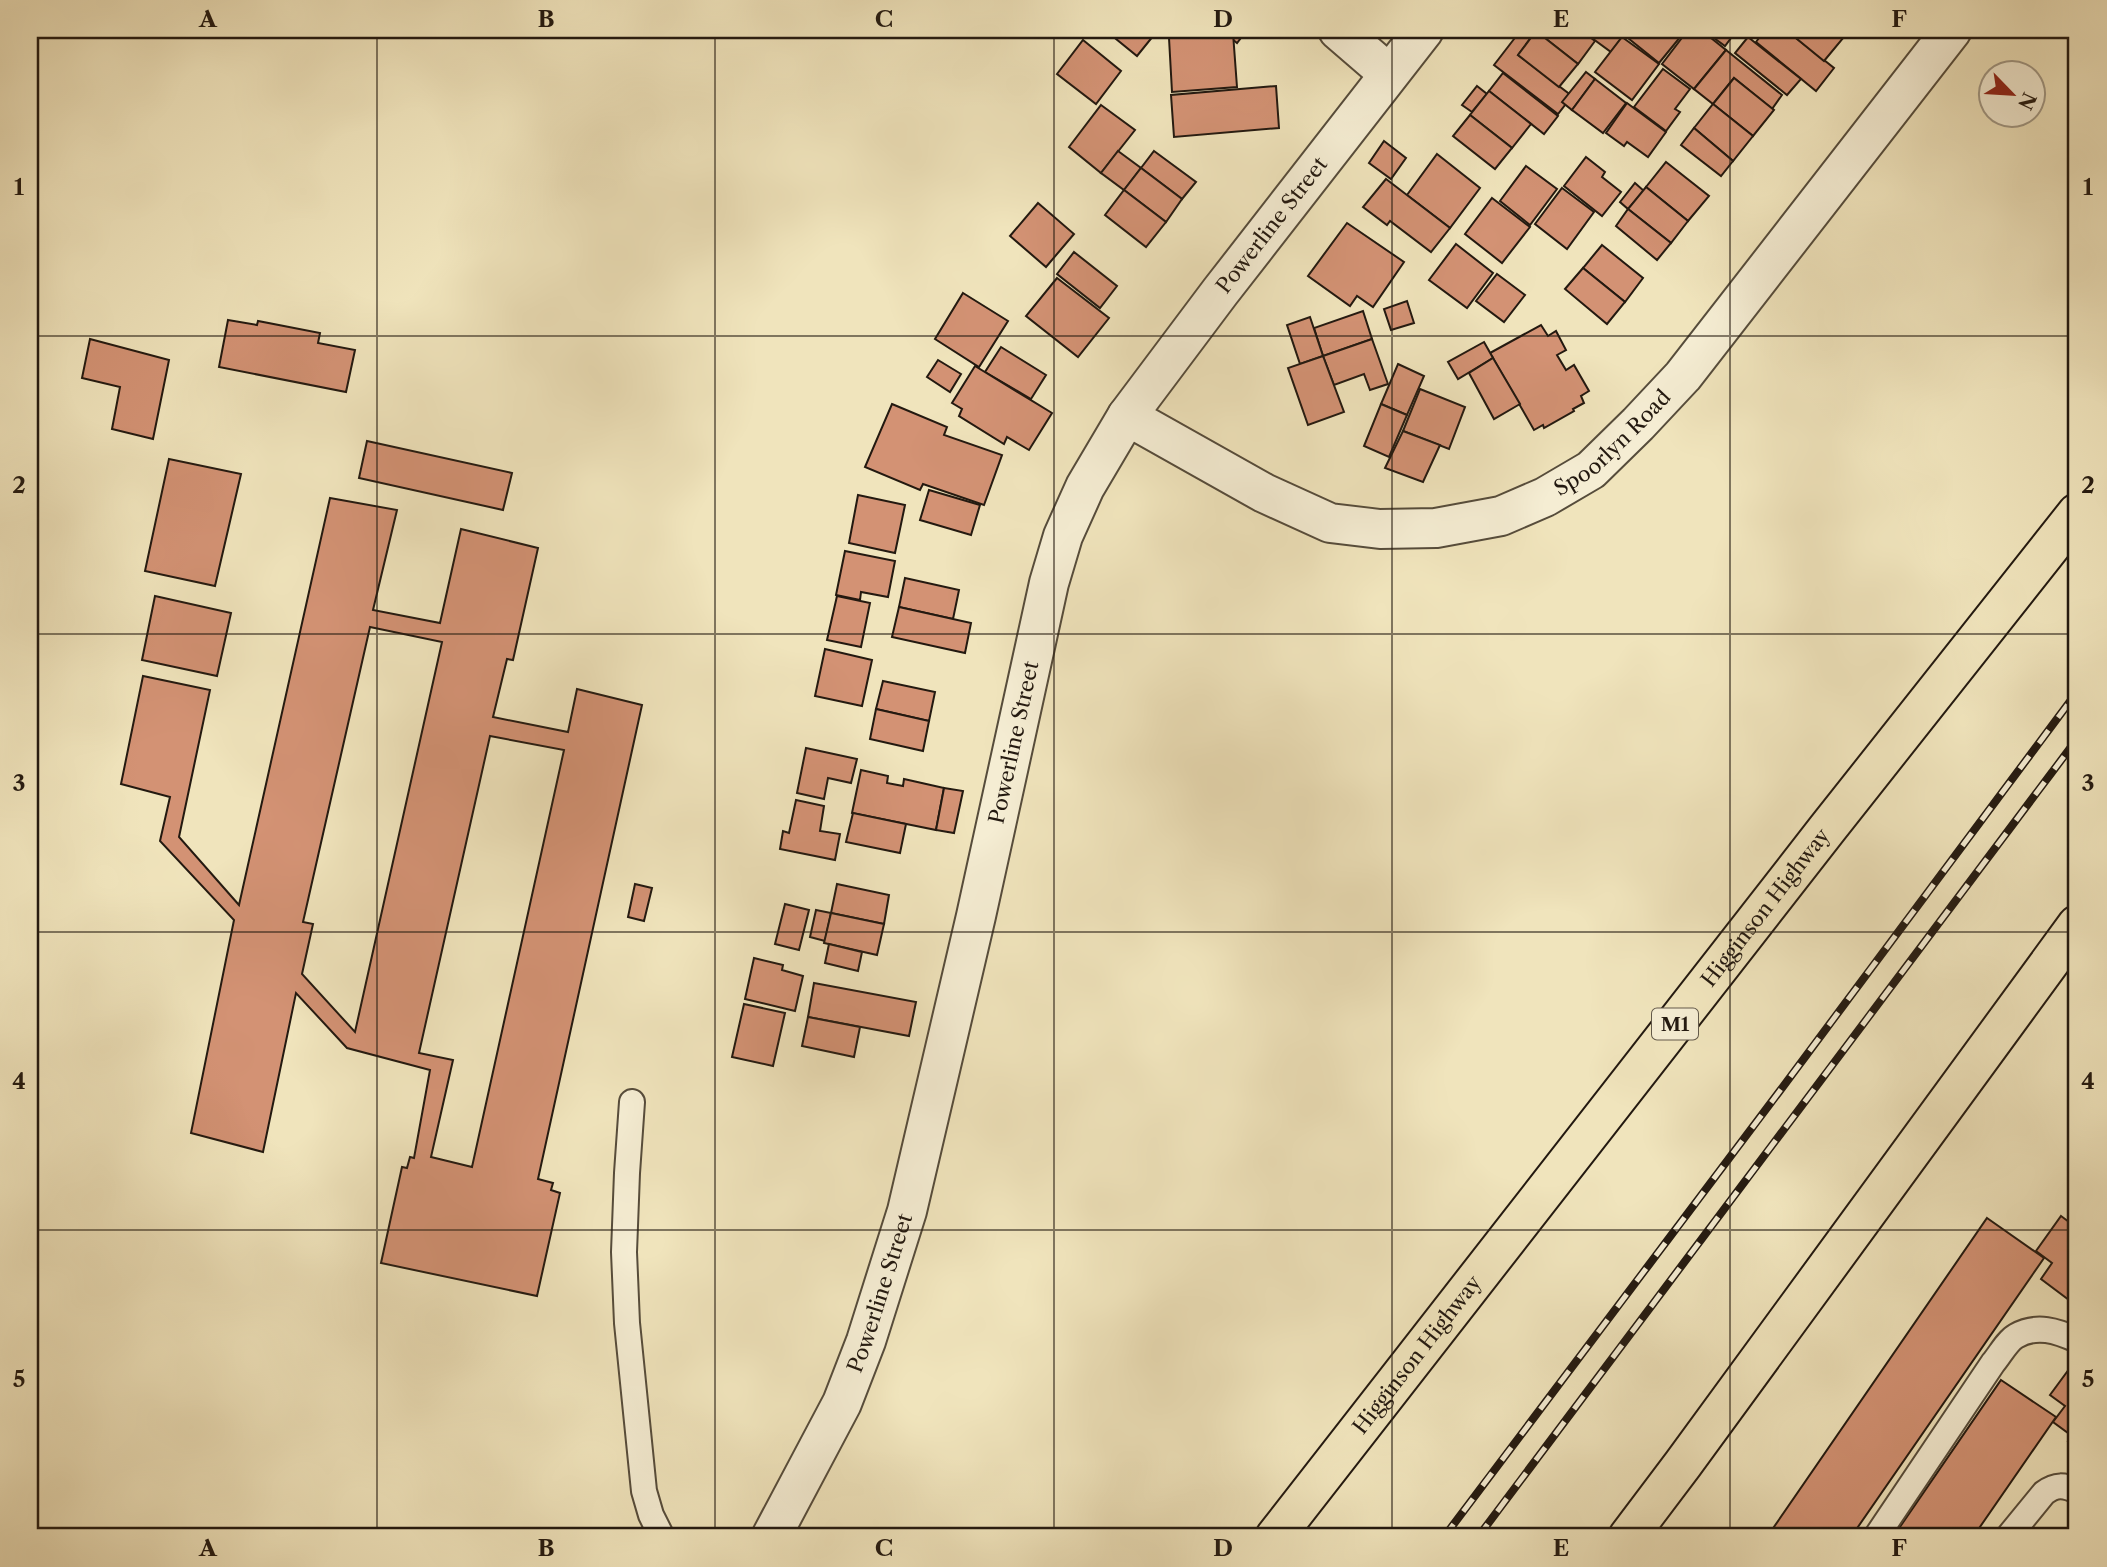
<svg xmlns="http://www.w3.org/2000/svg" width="2107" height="1567" viewBox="0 0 2107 1567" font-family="'Libre Caslon Text',serif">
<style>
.building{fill:#d39274;stroke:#231910;stroke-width:2;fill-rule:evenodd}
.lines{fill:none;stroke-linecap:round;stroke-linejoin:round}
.service-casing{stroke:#564c3b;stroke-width:28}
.minor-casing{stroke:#564c3b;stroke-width:42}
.trunk-casing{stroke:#231910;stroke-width:42}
.service{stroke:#f5edd3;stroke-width:24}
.minor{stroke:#f5edd3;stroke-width:38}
.trunk{stroke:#f0e4bc;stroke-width:38}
.rail-casing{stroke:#231910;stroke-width:8}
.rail{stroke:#f5edd3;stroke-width:5;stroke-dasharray:16;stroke-linecap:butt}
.grid{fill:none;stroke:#231910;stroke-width:2;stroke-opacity:0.55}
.labels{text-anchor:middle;stroke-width:5;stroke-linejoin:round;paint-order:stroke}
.shield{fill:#f5edd3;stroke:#62594a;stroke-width:2}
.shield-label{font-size:19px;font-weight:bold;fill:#231910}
.street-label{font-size:21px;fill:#231910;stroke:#f5edd3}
.neatline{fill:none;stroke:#231910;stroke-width:2.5}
.grid-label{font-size:23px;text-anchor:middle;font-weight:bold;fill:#231910}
</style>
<rect width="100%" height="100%" fill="#f0e4bc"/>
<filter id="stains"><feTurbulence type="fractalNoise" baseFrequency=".00286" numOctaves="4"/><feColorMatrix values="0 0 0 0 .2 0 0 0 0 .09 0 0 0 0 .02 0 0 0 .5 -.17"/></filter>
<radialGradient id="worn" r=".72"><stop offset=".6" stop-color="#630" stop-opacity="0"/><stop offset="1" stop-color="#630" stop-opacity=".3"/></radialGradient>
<g class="building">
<polygon points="1105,30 1158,30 1137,56"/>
<polygon points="1221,30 1247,30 1237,43"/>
<polygon points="1521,30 1536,31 1518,55 1572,96 1558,114 1494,65"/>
<polygon points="1537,30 1581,30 1595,41 1578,64 1536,31"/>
<polygon points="1581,30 1615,30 1623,36 1611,52"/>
<polygon points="1618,30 1686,30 1659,63"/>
<polygon points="1688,30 1701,30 1726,50 1694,89 1662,64"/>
<polygon points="1703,30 1737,30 1725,46"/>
<polygon points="1765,30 1786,30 1834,68 1816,91 1756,42"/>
<polygon points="1786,30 1835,30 1844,37 1824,61"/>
<polygon points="1536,31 1578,64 1559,87 1518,55"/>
<polygon points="1233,33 1237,87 1172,92 1169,38"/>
<polygon points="1622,37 1659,64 1632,100 1595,72"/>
<polygon points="1748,37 1801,79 1787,95 1735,53"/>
<polygon points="1083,40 1121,71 1096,104 1057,74"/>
<polygon points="1726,50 1782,95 1772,109 1734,78 1713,104 1694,89"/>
<polygon points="1663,69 1690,89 1675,109 1680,112 1666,131 1634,107"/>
<polygon points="1586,72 1595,79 1572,110 1562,102"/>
<polygon points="1503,73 1558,116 1544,134 1489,91"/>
<polygon points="1734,78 1774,110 1753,136 1713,104"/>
<polygon points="1595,79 1626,103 1603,133 1572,110"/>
<polygon points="1276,86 1279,128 1174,137 1171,95"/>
<polygon points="1477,86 1487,94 1472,112 1462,105"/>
<polygon points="1489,91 1531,124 1512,148 1470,115"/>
<polygon points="1627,103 1666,132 1648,157 1627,142 1624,146 1606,133"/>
<polygon points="1713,104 1753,136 1733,161 1694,128"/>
<polygon points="1101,105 1135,130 1101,173 1069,147"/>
<polygon points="1470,115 1512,148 1495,169 1453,136"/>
<polygon points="1694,128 1733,161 1721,176 1681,145"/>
<polygon points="1384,141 1406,158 1391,179 1369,163"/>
<polygon points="1118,151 1141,168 1124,190 1101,173"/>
<polygon points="1154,151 1196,182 1182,199 1141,168"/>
<polygon points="1437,154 1480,188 1450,228 1407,195"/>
<polygon points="1586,157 1605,172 1602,177 1621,192 1602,216 1564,186"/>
<polygon points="1666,162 1709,196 1688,221 1646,187"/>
<polygon points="1526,166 1557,189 1530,225 1500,201"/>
<polygon points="1141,168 1182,199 1166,222 1124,190"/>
<polygon points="1386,179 1450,228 1431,252 1390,221 1387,225 1363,207"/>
<polygon points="1635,183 1644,191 1628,209 1620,202"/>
<polygon points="1646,187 1688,221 1671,243 1628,209"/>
<polygon points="1562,188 1594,212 1567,249 1535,224"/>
<polygon points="1124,190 1166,222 1146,247 1105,215"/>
<polygon points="1492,198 1530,227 1502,263 1465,234"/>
<polygon points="1038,203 1074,234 1046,267 1010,236"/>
<polygon points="1628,209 1671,243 1657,260 1616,226"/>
<polygon points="1347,223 1404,262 1373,307 1357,296 1350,306 1308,276"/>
<polygon points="1456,244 1493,273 1467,308 1429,280"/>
<polygon points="1602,245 1643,278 1625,302 1583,268"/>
<polygon points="1074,252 1117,286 1100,308 1057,274"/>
<polygon points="1583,268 1625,302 1607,324 1565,289"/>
<polygon points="1497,274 1525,295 1504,322 1476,301"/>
<polygon points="1057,278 1109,318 1078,357 1026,316"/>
<polygon points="963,293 1008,321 979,367 935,339"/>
<polygon points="1407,301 1414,323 1391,330 1384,309"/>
<polygon points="1363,311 1372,339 1323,356 1314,328"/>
<polygon points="1310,317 1323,356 1300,364 1287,325"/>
<polygon points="228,320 257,325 258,321 320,333 318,343 355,350 346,392 219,367"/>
<polygon points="1541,325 1548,336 1556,331 1566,350 1557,355 1566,370 1574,365 1589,391 1581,396 1584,403 1573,409 1574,411 1544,428 1543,425 1534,430 1490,353"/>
<polygon points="90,339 169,360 153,439 112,429 120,387 82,378"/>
<polygon points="1372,339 1388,384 1370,390 1364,374 1334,385 1323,356"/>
<polygon points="1484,342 1493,358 1458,379 1448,362"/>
<polygon points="1001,347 1046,375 1031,399 985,372"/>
<polygon points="1323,356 1344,412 1308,425 1288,368"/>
<polygon points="1493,358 1520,404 1494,419 1469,373"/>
<polygon points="938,360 961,374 950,392 927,377"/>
<polygon points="1398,364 1424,376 1407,415 1381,404"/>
<polygon points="975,366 1052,413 1029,450 1007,437 1004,444 959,416 962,409 952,403"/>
<polygon points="1420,389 1465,407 1449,449 1403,431"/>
<polygon points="892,404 947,427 944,435 1002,455 984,505 923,484 920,490 865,467"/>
<polygon points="1381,404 1407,415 1389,457 1364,446"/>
<polygon points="1403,431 1440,445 1423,482 1385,468"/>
<polygon points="367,441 512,473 503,510 359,478"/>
<polygon points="169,459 241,474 215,586 145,571"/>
<polygon points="929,490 980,505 971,535 920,520"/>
<polygon points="858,495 905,505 895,553 849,543"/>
<path d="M 330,498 L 397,510 L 373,610 L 440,623 L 461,529 L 538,548 L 513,660 L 507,659 L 493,717 L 568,732 L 577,689 L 642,705 L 538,1179 L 553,1183 L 551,1190 L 560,1193 L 537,1296 L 381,1263 L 402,1167 L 407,1168 L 410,1157 L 414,1158 L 430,1070 L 347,1048 L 296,993 L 263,1152 L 191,1133 L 234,920 L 160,841 L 170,797 L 121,784 L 143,676 L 210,690 L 179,837 L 239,905 ZM 370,627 L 442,642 L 355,1032 L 302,974 L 313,924 L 303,922 ZM 490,736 L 564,750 L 472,1167 L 431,1157 L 453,1060 L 419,1053 Z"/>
<polygon points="845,551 895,561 888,597 861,592 860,600 836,595"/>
<polygon points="905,578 959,590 953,619 899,607"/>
<polygon points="155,596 231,613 217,676 142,660"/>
<polygon points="837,596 870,603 861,647 827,640"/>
<polygon points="899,607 971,623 965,653 892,637"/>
<polygon points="825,649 872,660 862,706 815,696"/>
<polygon points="883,681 935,692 929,721 876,709"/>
<polygon points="876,709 929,721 923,751 870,739"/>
<polygon points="806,748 857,759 851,783 828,778 824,799 797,793"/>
<polygon points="861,770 888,776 887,783 903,786 904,779 944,788 936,830 852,813"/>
<polygon points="944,788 963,791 954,833 936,830"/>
<polygon points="796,800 824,806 820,831 840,834 835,860 780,849 783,831 789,833"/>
<polygon points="853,813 906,824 900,853 846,842"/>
<polygon points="635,884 652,888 644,921 628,917"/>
<polygon points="837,884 889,895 884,924 831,913"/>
<polygon points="785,904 809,910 799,950 775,944"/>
<polygon points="816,910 831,913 825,941 810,937"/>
<polygon points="831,913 884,924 877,955 824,943"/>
<polygon points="829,944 862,952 858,971 825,963"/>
<polygon points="754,958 783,965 782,970 803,976 795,1011 745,999"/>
<polygon points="814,983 916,1002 909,1036 808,1017"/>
<polygon points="744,1004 785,1013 773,1066 732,1057"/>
<polygon points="808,1017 860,1027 854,1057 802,1046"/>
<polygon points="2061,1216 2077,1228 2077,1306 2041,1279 2052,1263 2036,1251"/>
<polygon points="1987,1218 2044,1258 1851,1537 1767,1537"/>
<polygon points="2075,1361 2077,1363 2077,1448 2068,1441 2072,1436 2053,1422 2065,1406 2050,1395"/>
<polygon points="2001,1380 2056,1417 1973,1537 1893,1537"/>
</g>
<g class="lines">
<defs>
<g id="service">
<polyline points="632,1102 627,1173 624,1252 627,1323 644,1491 651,1515 662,1537"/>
<path d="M 1876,1537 L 1993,1363 C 2000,1355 2007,1341 2016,1336 C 2037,1324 2057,1331 2077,1340"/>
<path d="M 2008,1537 L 2044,1493 C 2056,1484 2064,1485 2077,1491"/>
</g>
<g id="minor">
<polyline points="1338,30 1389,74"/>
<path id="s1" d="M 1127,416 L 1264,493 L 1330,523 L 1380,529 L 1436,528 L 1501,516 L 1545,497 L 1591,470 L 1638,424 L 1683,376 L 1952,30"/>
<path id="s2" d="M 771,1537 L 842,1403 L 866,1341 L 907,1211 L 976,916 L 1049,583 L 1063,536 L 1085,487 L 1127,416 L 1220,292 L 1424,30"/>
</g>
<g id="trunk">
<path id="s3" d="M 1275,1537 L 1827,829 L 2077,513"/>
<polyline points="1628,1537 1683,1464 2077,925"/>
</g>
</defs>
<use href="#service" class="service-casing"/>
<use href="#minor" class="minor-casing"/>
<use href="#trunk" class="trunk-casing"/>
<use href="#service" class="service"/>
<use href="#minor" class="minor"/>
<use href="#trunk" class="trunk"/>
<defs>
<g id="rail">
<polyline points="1444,1537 1779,1092 2077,692"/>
<polyline points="1478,1537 2077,739"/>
</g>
</defs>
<use href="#rail" class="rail-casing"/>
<use href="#rail" class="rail"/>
</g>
<path class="grid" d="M 377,30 L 377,1537M 715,30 L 715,1537M 1054,30 L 1054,1537M 1392,30 L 1392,1537M 1730,30 L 1730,1537M 30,336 L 2077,336M 30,634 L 2077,634M 30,932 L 2077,932M 30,1230 L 2077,1230"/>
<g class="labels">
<rect class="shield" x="1652" y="1008.5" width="46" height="31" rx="5"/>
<g class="shield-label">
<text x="1675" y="1031">M1</text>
</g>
<g class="street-label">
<text dy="7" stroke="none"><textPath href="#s2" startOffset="1423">Powerline Street</textPath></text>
<text dy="7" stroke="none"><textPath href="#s1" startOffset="537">Spoorlyn Road</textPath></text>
<text dy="7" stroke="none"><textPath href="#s2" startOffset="835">Powerline Street</textPath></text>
<text dy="7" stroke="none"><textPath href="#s3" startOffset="798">Higginson Highway</textPath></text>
<text dy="7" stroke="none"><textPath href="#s2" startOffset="268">Powerline Street</textPath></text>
<text dy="7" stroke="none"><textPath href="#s3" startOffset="231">Higginson Highway</textPath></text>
</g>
</g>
<rect width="2107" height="1567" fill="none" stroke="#f0e4bc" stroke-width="77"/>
<g transform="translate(2012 94) rotate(115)"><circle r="33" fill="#f5edd3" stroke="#a19885" stroke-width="2"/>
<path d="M0-5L12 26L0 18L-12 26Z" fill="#8f2418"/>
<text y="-10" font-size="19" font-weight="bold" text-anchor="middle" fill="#231910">N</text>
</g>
<rect x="38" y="38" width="2030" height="1490" class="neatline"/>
<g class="grid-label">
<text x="208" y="27">A</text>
<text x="546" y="27">B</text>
<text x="884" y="27">C</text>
<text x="1223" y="27">D</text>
<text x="1561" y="27">E</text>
<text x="1899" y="27">F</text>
<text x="19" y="195">1</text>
<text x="2088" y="195">1</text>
<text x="19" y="493">2</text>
<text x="2088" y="493">2</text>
<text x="19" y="791">3</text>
<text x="2088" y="791">3</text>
<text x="19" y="1089">4</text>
<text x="2088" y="1089">4</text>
<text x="19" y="1387">5</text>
<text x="2088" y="1387">5</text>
<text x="208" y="1556">A</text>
<text x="546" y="1556">B</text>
<text x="884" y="1556">C</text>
<text x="1223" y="1556">D</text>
<text x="1561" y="1556">E</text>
<text x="1899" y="1556">F</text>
</g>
<rect width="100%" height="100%" filter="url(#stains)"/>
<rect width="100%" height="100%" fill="url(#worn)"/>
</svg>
